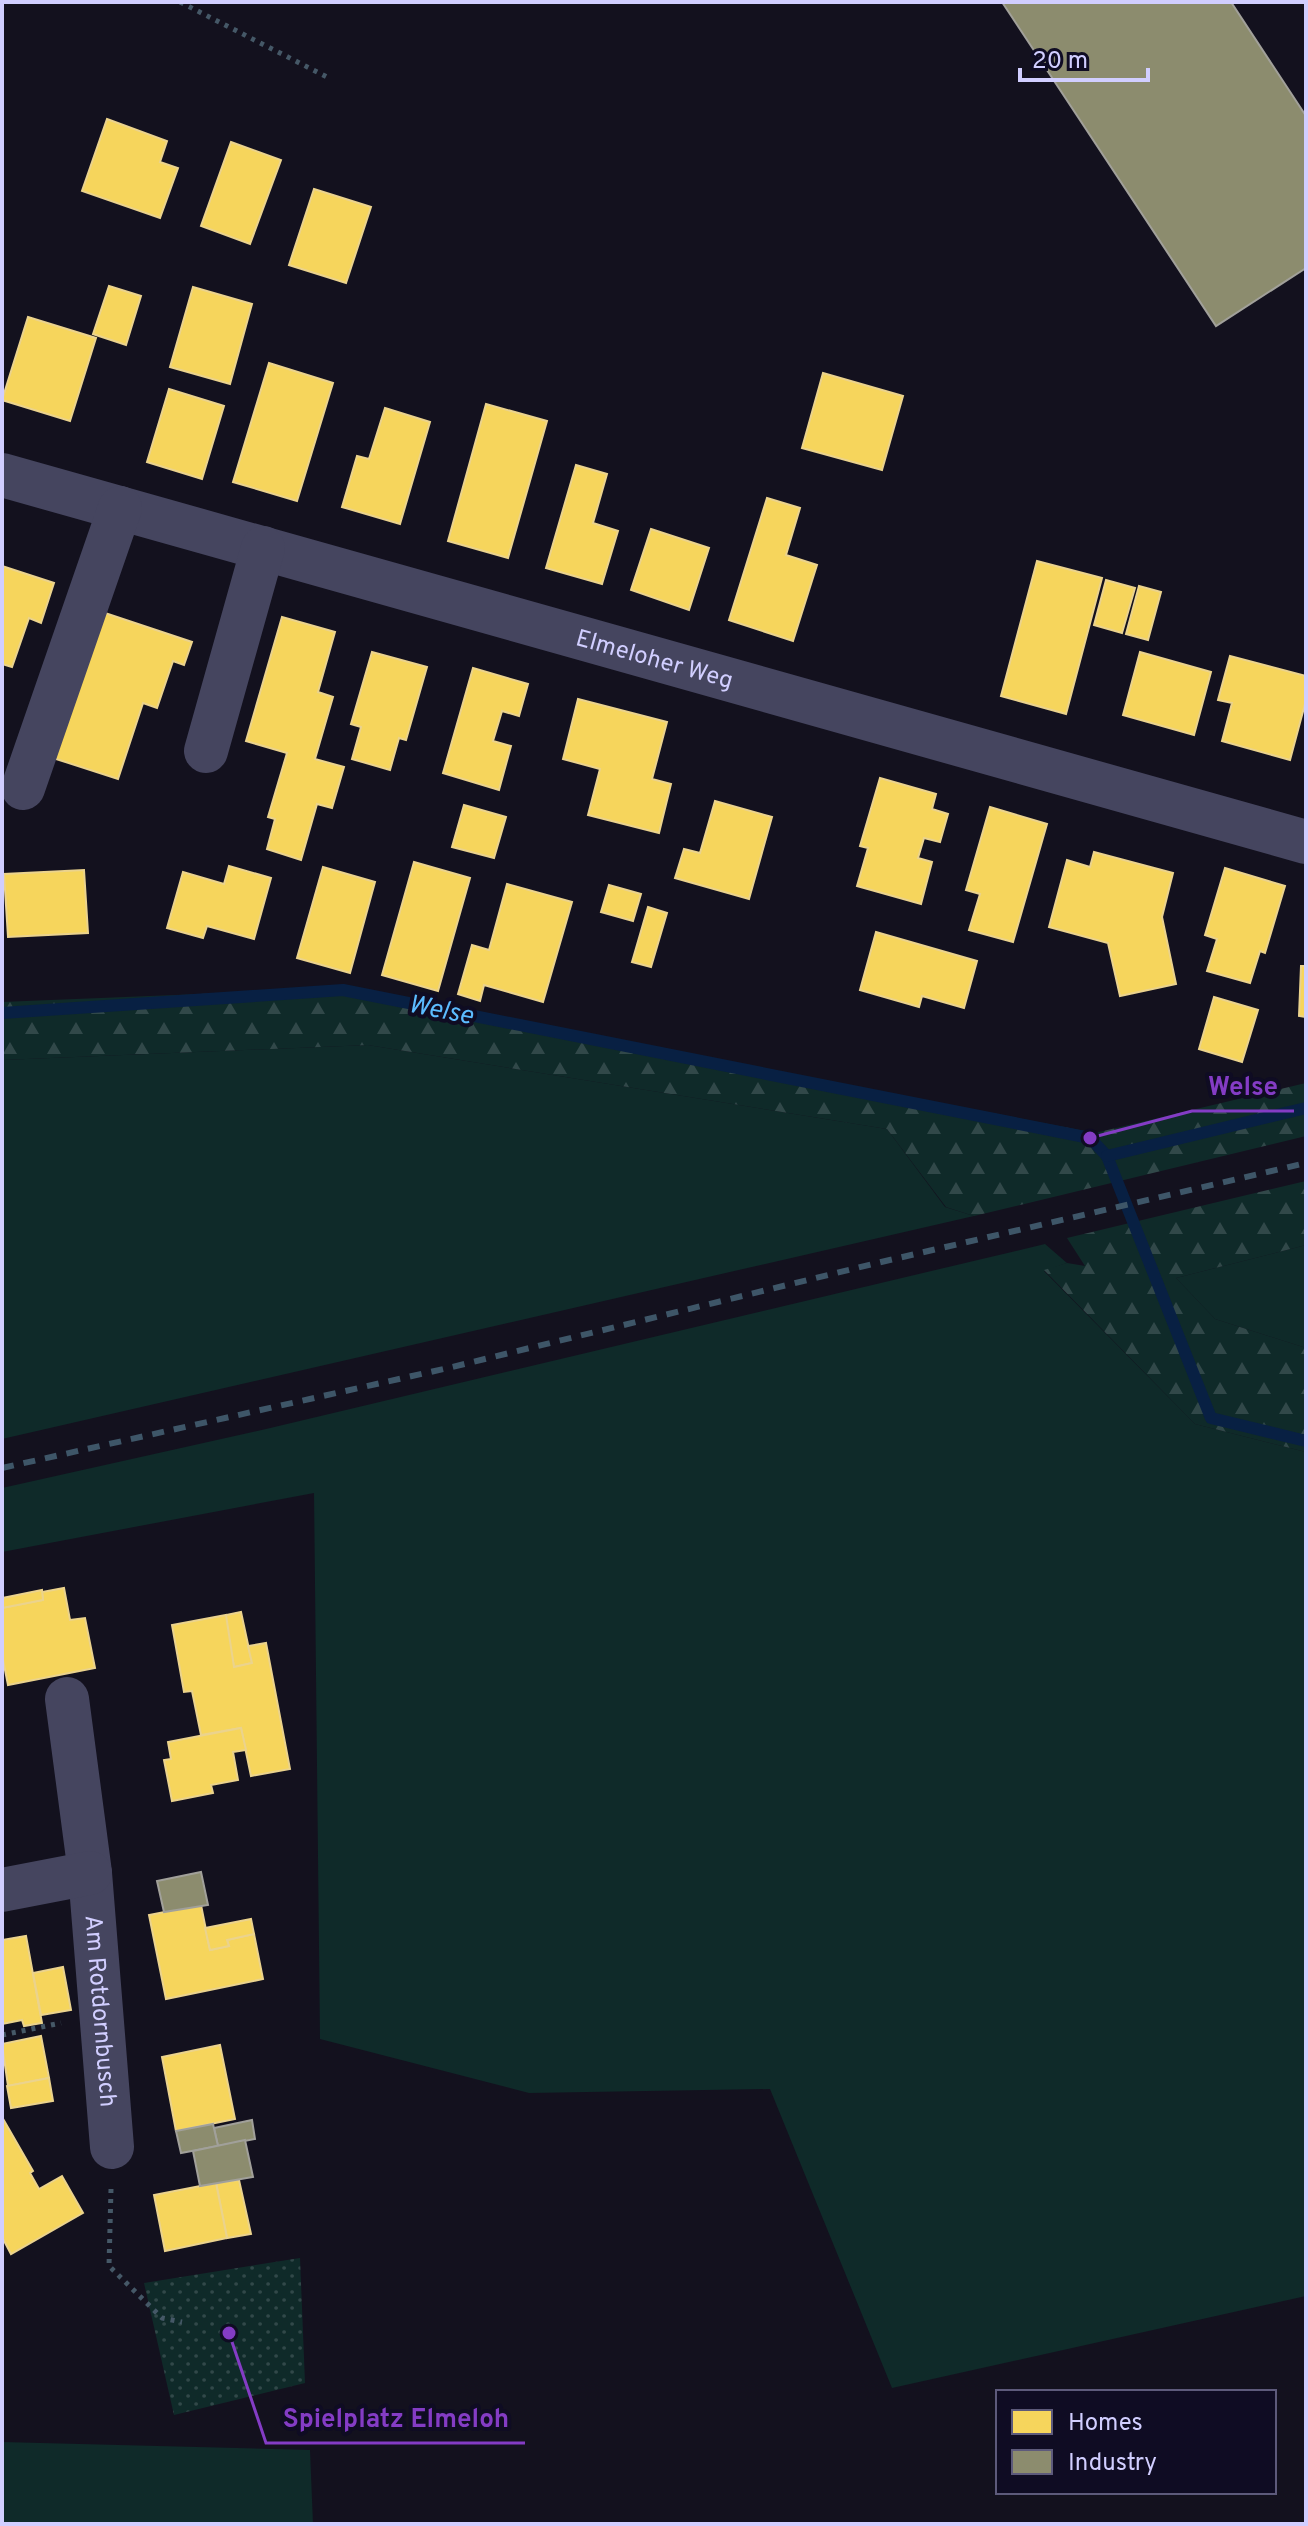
<svg xmlns="http://www.w3.org/2000/svg" width="1308" height="2526" viewBox="0 0 1308 2526" font-family="Overpass,sans-serif">
<style>
.green{fill:#0f2a29}
.forest{fill:url(#forest-firs)}
.park{fill:url(#park-dots)}
.homes{fill:#f6d55c;stroke:#ebd38d;stroke-width:2}
.industry{fill:#8c8c6e;stroke:#a1a09a;stroke-width:2}
.lines{fill:none;stroke-linecap:round;stroke-linejoin:round}
.stream{stroke:#082043;stroke-width:12}
.path{stroke:#455867;stroke-width:5;stroke-dasharray:4 6;stroke-linecap:butt}
.minor{stroke:#45455f;stroke-width:44}
.rail{stroke:#3e5668;stroke-width:6;stroke-dasharray:12 10;stroke-linecap:butt}
.labels{text-anchor:middle;stroke-width:8;stroke-linejoin:round;paint-order:stroke}
.street-label{font-size:24px;fill:#d1ceff;stroke:#0f0c23}
.water-label{font-size:26px;font-style:italic;fill:#5cbcff;stroke:#0f0c23}
.leader{fill:none;stroke:#843cc5;stroke-width:3}
.callout-dot{fill:#843cc5;stroke:#0f0c23;stroke-width:3}
.callout-label{font-size:26px;text-anchor:middle;font-weight:bold;fill:#843cc5;stroke:#0f0c23;stroke-width:8;stroke-linejoin:round;paint-order:stroke}
</style>
<defs>
<pattern id="forest-firs" width="22" height="20" patternUnits="userSpaceOnUse" patternTransform="scale(2)"><rect width="22" height="20" fill="#0f2a29"/><path d="M5 1l3.5 6h-7zM16 11l3.5 6h-7z" fill="#314849"/></pattern>
<pattern id="park-dots" width="8" height="8" patternUnits="userSpaceOnUse" patternTransform="scale(2)"><rect width="8" height="8" fill="#0f2a29"/><path d="M2 2h.1M6 6h.1" fill="none" stroke="#314849" stroke-width="1.8" stroke-linecap="round"/></pattern>
</defs>
<rect width="100%" height="100%" fill="#13111e"/>
<g class="green">
<polygon points="368,1045 887,1129 945,1207 974,1216 2,1439 2,1060"/>
<polygon points="1045,1244 1067,1263 1044,1271 1195,1424 1306,1452 1306,2296 892,2388 770,2089 529,2093 320,2039 314,1493 2,1552 2,1488 266,1429"/>
<polygon points="1306,1245 1306,1348 1215,1319 1176,1278"/>
<polygon points="2,2442 310,2450 313,2524 2,2524"/>
</g>
<g class="forest">
<polygon points="346,988 1095,1133 1306,1083 1306,1136 974,1216 946,1207 887,1129 368,1045 2,1060 2,1002"/>
<polygon points="1306,1181 1306,1245 1176,1278 1215,1319 1306,1348 1306,1452 1195,1424 1044,1270 1067,1263 1085,1266 1067,1238"/>
</g>
<polygon class="park" points="300,2258 305,2383 174,2415 144,2283"/>
<g class="homes">
<polygon points="107,119 167,141 160,162 178,168 160,218 82,191"/>
<polygon points="231,142 281,160 250,244 201,226"/>
<polygon points="314,189 371,207 346,283 289,265"/>
<polygon points="109,286 141,296 126,345 93,334"/>
<polygon points="193,287 252,304 230,384 170,367"/>
<polygon points="28,317 96,338 70,421 2,400"/>
<polygon points="269,363 333,383 297,501 233,482"/>
<polygon points="823,373 903,396 882,470 802,448"/>
<polygon points="169,389 224,406 202,479 147,462"/>
<polygon points="486,404 547,421 508,558 448,541"/>
<polygon points="385,408 430,422 400,524 342,507 357,456 369,459"/>
<polygon points="576,465 607,474 593,523 618,531 602,584 546,568"/>
<polygon points="767,498 800,508 786,555 817,565 793,641 729,620"/>
<polygon points="651,529 709,548 689,610 631,590"/>
<polygon points="1037,561 1102,578 1066,714 1001,696"/>
<polygon points="2,566 54,583 41,623 29,618 12,667 2,664"/>
<polygon points="1106,580 1135,588 1122,633 1094,625"/>
<polygon points="1139,586 1161,592 1148,640 1126,634"/>
<polygon points="99,611 192,642 184,665 173,661 157,708 143,703 118,779 50,757"/>
<polygon points="282,617 335,632 318,692 333,697 315,759 344,767 332,808 317,804 301,860 267,849 275,819 268,817 287,753 246,741"/>
<polygon points="372,652 427,667 406,740 399,738 390,770 352,759 361,727 351,724"/>
<polygon points="1140,652 1211,672 1194,735 1123,715"/>
<polygon points="1230,656 1306,676 1306,700 1290,760 1222,741 1232,703 1218,700"/>
<polygon points="473,668 528,684 519,716 502,711 493,741 511,746 499,790 443,773"/>
<polygon points="578,699 667,722 652,779 671,784 659,833 588,815 600,769 563,759"/>
<polygon points="880,778 936,794 932,809 948,814 940,842 924,838 918,858 932,862 921,904 857,886 868,848 860,846"/>
<polygon points="715,801 772,817 749,899 675,878 684,849 700,853"/>
<polygon points="464,805 506,817 494,858 452,847"/>
<polygon points="990,807 1047,824 1013,942 969,930 980,894 966,890"/>
<polygon points="1094,852 1173,873 1162,917 1176,984 1120,996 1108,943 1049,927 1067,860 1090,867"/>
<polygon points="414,862 470,878 438,991 382,975"/>
<polygon points="229,866 271,878 254,939 207,926 203,938 167,928 183,872 224,884"/>
<polygon points="323,867 375,882 350,973 297,958"/>
<polygon points="1225,868 1285,886 1265,953 1260,951 1250,983 1207,971 1217,939 1205,935"/>
<polygon points="84,870 88,933 8,937 4,874"/>
<polygon points="507,884 572,902 543,1002 484,985 480,1001 458,994 472,945 489,950"/>
<polygon points="609,885 641,894 633,921 601,912"/>
<polygon points="648,907 667,913 651,967 632,962"/>
<polygon points="876,932 977,961 964,1008 922,996 919,1007 860,990"/>
<polygon points="1301,966 1306,966 1306,1017 1299,1016"/>
<polygon points="1214,997 1258,1010 1242,1062 1199,1049"/>
<polygon points="64,1588 70,1620 85,1618 95,1668 8,1685 2,1655 2,1608 43,1600 42,1592"/>
<polygon points="42,1590 43,1600 2,1608 2,1598"/>
<polygon points="241,1612 252,1663 234,1667 225,1620 226,1615"/>
<polygon points="226,1615 234,1667 252,1663 248,1646 266,1643 290,1769 251,1776 241,1728 201,1735 192,1691 184,1692 172,1625"/>
<polygon points="241,1728 246,1750 233,1752 238,1780 211,1785 213,1793 172,1801 164,1760 171,1759 168,1742"/>
<polygon points="201,1905 210,1950 229,1946 227,1940 254,1934 263,1979 166,1999 149,1915"/>
<polygon points="251,1919 254,1934 227,1940 229,1946 210,1950 205,1928"/>
<polygon points="26,1936 42,2023 24,2026 22,2020 2,2024 2,1940"/>
<polygon points="63,1967 71,2010 41,2015 33,1973"/>
<polygon points="41,2036 49,2078 8,2086 2,2044"/>
<polygon points="220,2045 235,2119 176,2131 162,2057"/>
<polygon points="49,2078 53,2101 11,2108 7,2086"/>
<polygon points="2,2117 33,2171 30,2173 39,2189 62,2176 83,2213 11,2254 2,2237"/>
<polygon points="239,2180 251,2234 227,2238 216,2183"/>
<polygon points="216,2183 227,2238 165,2251 154,2195"/>
</g>
<g class="industry">
<polygon points="1002,2 1231,2 1306,116 1306,268 1216,326"/>
<polygon points="201,1872 208,1905 164,1912 157,1881"/>
<polygon points="252,2120 255,2139 218,2146 214,2128"/>
<polygon points="213,2124 218,2146 181,2153 176,2131"/>
<polygon points="245,2140 253,2177 200,2186 193,2151"/>
</g>
<g class="lines">
<g class="stream">
<polyline points="2,1013 343,990 1090,1138 1107,1156 1211,1418 1306,1441"/>
<polyline points="1107,1156 1306,1108"/>
</g>
<g class="path">
<polyline points="180,2 327,77"/>
<polyline points="2,2035 61,2023"/>
<polyline points="111,2189 109,2266 162,2318 182,2322"/>
</g>
<g class="minor">
<path id="s1" d="M 2,475 L 1306,842"/>
<polyline points="206,751 263,548"/>
<polyline points="23,788 120,508"/>
<path id="s2" d="M 67,1699 L 90,1873 L 112,2147"/>
<polyline points="2,1890 90,1873"/>
</g>
<polyline class="rail" points="2,1468 448,1368 877,1263 1306,1163"/>
</g>
<g class="labels">
<g class="street-label">
<text dy="8" stroke="none"><textPath href="#s1" startOffset="678">Elmeloher Weg</textPath></text>
<text dy="8" stroke="none"><textPath href="#s2" startOffset="314">Am Rotdornbusch</textPath></text>
</g>
<g class="water-label">
<text transform="translate(441 1009) rotate(11)" y="9">Welse</text>
</g>
</g>
<path class="leader" d="M1090 1138L1192 1111H1294M229 2333L266 2443H525"/>
<g class="callout-dot">
<circle cx="1090" cy="1138" r="8"/>
<circle cx="229" cy="2333" r="8"/>
</g>
<g class="callout-label">
<text x="1243" y="1095">Welse</text>
<text x="396" y="2427">Spielplatz Elmeloh</text>
</g>
<rect width="1308" height="2526" fill="none" stroke="#d1ceff" stroke-width="8"/>
<rect x="996" y="2390" width="280" height="104" fill="#0f0c23" stroke="#5d5a7b" stroke-width="2"/>
<rect x="1012" y="2410" width="40" height="24" fill="#f6d55c" stroke="#5d5a7b" stroke-width="2"/>
<text x="1068" y="2430" font-size="24" fill="#d1ceff">Homes</text>
<rect x="1012" y="2450" width="40" height="24" fill="#8c8c6e" stroke="#5d5a7b" stroke-width="2"/>
<text x="1068" y="2470" font-size="24" fill="#d1ceff">Industry</text>
<path d="M1020 68v12h128v-12" fill="none" stroke="#d1ceff" stroke-width="4"/>
<text x="1032" y="68" font-size="24" fill="#d1ceff" stroke="#0f0c23" stroke-width="6" paint-order="stroke">20 m</text>
</svg>
